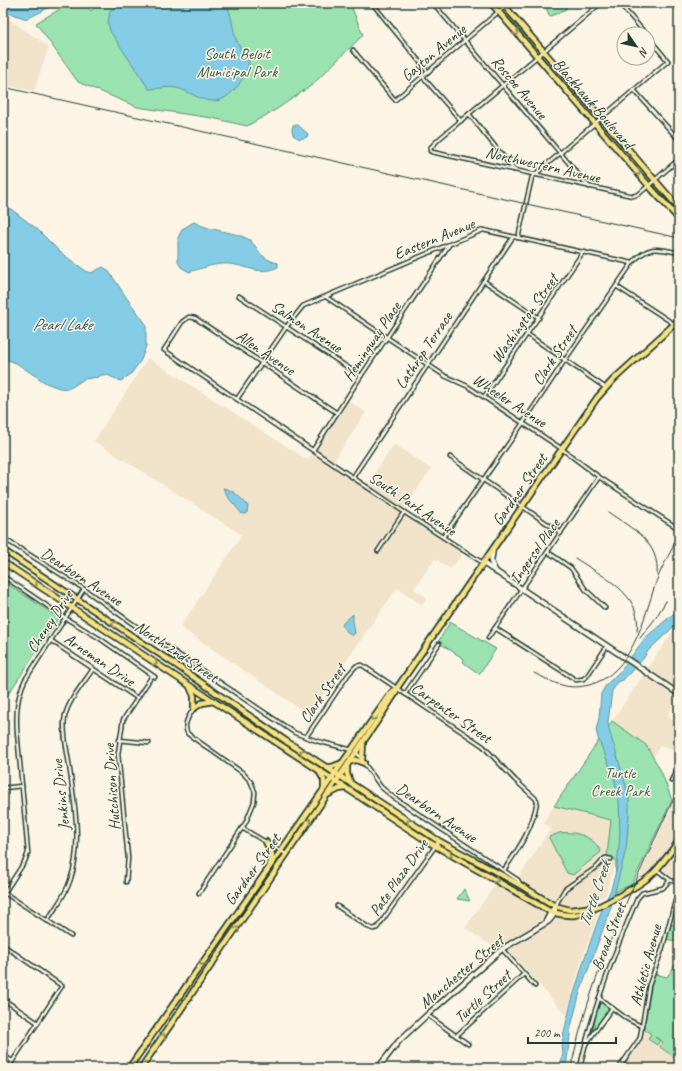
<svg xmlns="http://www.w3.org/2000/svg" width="682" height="1071" viewBox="0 0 682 1071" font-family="Caveat,sans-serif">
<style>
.built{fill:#f1e3ca}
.green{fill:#9ae2b0;stroke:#5c9072}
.water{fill:#84cce5;stroke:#5c939e}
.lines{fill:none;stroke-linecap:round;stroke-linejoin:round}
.stream{stroke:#5c939e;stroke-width:1}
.street-casing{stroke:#1f3d34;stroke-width:5.5}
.secondary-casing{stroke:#1f3d34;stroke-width:7}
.primary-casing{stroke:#1f3d34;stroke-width:8}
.street{stroke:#fcf5e5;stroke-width:2.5}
.secondary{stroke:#fcf5e5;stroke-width:4}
.primary{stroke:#f9e181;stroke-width:4.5}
.rail{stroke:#1f3d34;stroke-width:1}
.oneway{stroke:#8c8f5a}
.labels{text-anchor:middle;stroke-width:3;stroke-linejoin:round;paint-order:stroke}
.street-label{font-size:16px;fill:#1f3d34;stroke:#fcf5e5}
.park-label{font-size:16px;fill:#385e4d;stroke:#fcf5e5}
.water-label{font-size:17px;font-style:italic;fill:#335a57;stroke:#fcf5e5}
</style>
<rect width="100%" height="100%" fill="#fcf5e5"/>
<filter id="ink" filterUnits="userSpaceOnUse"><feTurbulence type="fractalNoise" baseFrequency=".025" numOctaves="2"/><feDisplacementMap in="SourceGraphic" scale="8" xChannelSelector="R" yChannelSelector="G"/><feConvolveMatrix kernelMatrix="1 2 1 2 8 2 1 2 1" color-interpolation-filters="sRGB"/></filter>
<g filter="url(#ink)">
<g class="built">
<polygon points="3,15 49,47 34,91 3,85"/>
<polygon points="148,358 308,460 347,400 366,412 332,464 365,487 394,444 431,469 402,512 464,551 451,569 435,559 414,589 427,598 422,605 397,588 309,715 180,627 242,535 94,441"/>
<polygon points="679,623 679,691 647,669"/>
<polygon points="644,674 678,697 667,716 675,722 679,715 679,753 660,745 654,758 646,745 612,721"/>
<polygon points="679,792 679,835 653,867 636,882"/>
<polygon points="554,806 611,820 607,855 616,860 605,896 585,905 572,907 559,904 518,878 551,828 543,823"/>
<polygon points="679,846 679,881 668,874 663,870 662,867"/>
<polygon points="496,883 538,908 543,912 545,916 542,921 498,950 465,928"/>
<polygon points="599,910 581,962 566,1015 507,949 511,946 550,923 558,916 570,916"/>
<polygon points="644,1029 663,1043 660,1047 679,1060 679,1068 622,1068 641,1041"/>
</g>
<g class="green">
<polygon points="65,3 83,3 91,11 100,3 357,3 352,8 363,35 312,85 277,109 247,126 212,118 137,107 78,82 36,23 62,8"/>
<polygon points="544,3 567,3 566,9 551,16 549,15"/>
<polygon points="3,581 59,618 3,702"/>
<polygon points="450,622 496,649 479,674 463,662 464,659 438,642"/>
<polygon points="612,721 646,745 661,771 672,800 632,884 615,892 616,860 607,855 611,820 554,806"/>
<path d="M 559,833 C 575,831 594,836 601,852 L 573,875 L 567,873 L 549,838 L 549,837 Z"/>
<polygon points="464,889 470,901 457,899"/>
<polygon points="679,924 679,943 667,939 671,925"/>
<polygon points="679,959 679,1058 677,1059 660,1047 663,1042 655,1037 660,1041 657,1045 648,1039 651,1034 644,1029 651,988 655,974 667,977"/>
<polygon points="602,1003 609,1009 592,1032 599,1004"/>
</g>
<g class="water">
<polygon points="3,3 57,3 27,19 3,11"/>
<path d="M 122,3 L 226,3 C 232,14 232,27 236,39 C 239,47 244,54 249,61 C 248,75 231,100 215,101 C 202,102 189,91 177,88 C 169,86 158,89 149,89 L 110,31 L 108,23 L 110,11 Z"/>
<polygon points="293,125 298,125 308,134 307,137 300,139 293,135 292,129"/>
<polygon points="3,203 37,229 61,253 86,271 91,273 103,267 108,270 126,297 146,324 146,346 141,360 131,374 121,381 107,375 101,375 98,377 84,379 75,385 68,389 59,388 46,383 16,363 3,358"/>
<path d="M 194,222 C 211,232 232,230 250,240 C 252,242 254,245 256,247 C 261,256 268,261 278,263 L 278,267 C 258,276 250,266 229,264 C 216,263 202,268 189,272 L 181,267 L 178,262 L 178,238 L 182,229 Z"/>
<path d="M 223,488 C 233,489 242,499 248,506 L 247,513 L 245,514 L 242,514 L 227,496 Z"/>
<polygon points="679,609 679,619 672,628 648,651 643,659 623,680 618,682 612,691 608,722 609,730 617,756 629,796 629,816 626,849 611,907 580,992 571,1027 566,1068 559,1068 563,1054 562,1045 564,1032 571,1003 585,957 602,909 611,889 617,868 620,834 619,801 614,777 598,738 596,730 599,718 601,694 606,685 622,669 645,638"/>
<polygon points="353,614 353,621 355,633 352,636 342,627 343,623"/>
</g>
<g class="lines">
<polyline class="stream" points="674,57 679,53"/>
<defs>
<g id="street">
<polyline points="372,3 428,72"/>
<polyline points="433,3 589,187"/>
<polyline points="601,3 439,139 431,147 430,151 432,152 633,196 639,194 679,159"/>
<polyline points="619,3 646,34"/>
<polyline points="353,50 395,100 504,7"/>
<polyline points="423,77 461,121"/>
<polyline points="634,90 679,140"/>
<polyline points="469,114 514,170"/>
<polyline points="518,238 532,177 668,61 648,37"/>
<polyline points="484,281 539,318"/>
<polyline points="616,286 674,324"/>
<polyline points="239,296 361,376"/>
<polyline points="326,297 445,376 467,386 562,449 599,477 679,529"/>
<polyline points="527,334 606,388"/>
<polyline points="484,397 583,252"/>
<polyline points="237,399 287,326 303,306 483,230 632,263"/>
<polyline points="337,413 195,318 189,317 182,322 164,350 404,512 483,563"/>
<polyline points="313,450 361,376 449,245"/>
<polyline points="450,457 561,533"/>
<polyline points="353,477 513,237"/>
<path d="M 443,537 L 523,423 L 565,360 L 632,263 C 648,245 657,248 679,253"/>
<polyline points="3,538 84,589 130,622 295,733 317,741 352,750"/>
<polyline points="378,551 404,512"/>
<polyline points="548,552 571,568 586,590 605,608"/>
<polyline points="3,576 65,618 99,638 155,677"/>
<polyline points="495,628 576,680 583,679 587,676 607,646"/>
<polyline points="488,638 599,477"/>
<polyline points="50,640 137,698"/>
<polyline points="405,694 439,644"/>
<path d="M 194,708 C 189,716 182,725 188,734 L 243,773 L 251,782 L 255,792 L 254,802 L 246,822 L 199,893"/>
<path d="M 306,737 L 348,675 L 356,666 L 362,665 L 483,746 L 515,780 L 535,798 L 537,801 C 533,828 519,848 504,870"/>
<polyline points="119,740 149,743"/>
<polyline points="357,753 381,787 393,797 518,880 520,884"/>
<polyline points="671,781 679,766"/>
<polyline points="3,788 22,786"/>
<polyline points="242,828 286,854"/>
<polyline points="656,869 670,880 679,883"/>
<polyline points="126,882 128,858 118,754 123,720 152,676"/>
<polyline points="3,892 71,936"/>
<path d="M 3,895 L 25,861 L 28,853 L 17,731 C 16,712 17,697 25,680 L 84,589"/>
<polyline points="337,906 368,927 373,929 377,928 439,841"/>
<polyline points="555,906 565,889 597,867 605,858 611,859"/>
<path d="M 47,921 C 55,908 65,896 70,881 C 83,844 74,802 69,764 C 67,749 62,731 65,716 C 69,699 84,683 93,669"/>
<polyline points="3,945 62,986 8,1068"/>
<polyline points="502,949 535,986"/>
<polyline points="599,998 627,1019 643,1027"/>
<polyline points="3,999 38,1023"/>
<polyline points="427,1015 468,1044"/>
<polyline points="456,1036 524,974"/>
<polyline points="586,1044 612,1008"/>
<polyline points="3,1055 12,1061"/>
<polyline points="368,1068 379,1067"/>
<path d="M 580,1068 C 592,1010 614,953 637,899 L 642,893 L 663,888 L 670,880"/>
<polyline points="619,1068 640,1038 649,985 662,950 679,887"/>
</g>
<g id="secondary">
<polyline points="493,550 491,562 496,572"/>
<polyline points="483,563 679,694"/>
<polyline points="545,923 552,910"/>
<polyline points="378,1068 399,1041 427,1015 502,949 549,921 555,913 555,906"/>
</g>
<g id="primary">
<polyline points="491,3 649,186 679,219"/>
<polyline points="502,3 679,208"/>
<polyline points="3,550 173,663 286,741 439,841 520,885 555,906 570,910 593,907"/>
<path d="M 3,562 L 172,674 L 427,841 L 551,912 C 559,914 567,916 575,915 C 591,913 637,887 649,877 C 661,867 670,852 679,841"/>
<polyline points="190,687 194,696 194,708"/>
<polyline points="194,708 202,703 214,701"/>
<polyline points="362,760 363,744"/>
<polyline points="351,761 356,760 364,763"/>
<polyline points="326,767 332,767 342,763"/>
<polyline points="347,767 347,774 351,784"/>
<polyline points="319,771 324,780 324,788"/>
<polyline points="329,794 339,789 346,788"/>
<polyline points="266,842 272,854 270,865"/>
<polyline points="129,1068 373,719 392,692 397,688"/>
<polyline points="141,1068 380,717 395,694 397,688 597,398 613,380 679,320"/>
</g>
</defs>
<use href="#street" class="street-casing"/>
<use href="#secondary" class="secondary-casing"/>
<use href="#primary" class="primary-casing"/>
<use href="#street" class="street"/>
<use href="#secondary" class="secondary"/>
<use href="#primary" class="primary"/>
<g class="rail">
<polyline points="3,87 679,238"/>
<path d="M 608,512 C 632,529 660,541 657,575"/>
<path d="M 575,558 C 601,576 643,593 637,631"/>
<polyline points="640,638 655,619 666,601"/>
<path d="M 534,673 C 543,677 552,683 562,685 C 571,688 580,687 589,685 C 632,674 644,618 656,582 C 662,566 671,551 679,536"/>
<path d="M 571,1068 C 591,971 637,877 679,788"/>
</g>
</g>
<defs><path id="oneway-chevron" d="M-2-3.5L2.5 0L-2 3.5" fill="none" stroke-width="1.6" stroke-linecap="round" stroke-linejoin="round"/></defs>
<g class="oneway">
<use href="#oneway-chevron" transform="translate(516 33) rotate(49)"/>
<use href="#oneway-chevron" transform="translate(638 173) rotate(49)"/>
<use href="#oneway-chevron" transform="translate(35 584) rotate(34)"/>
<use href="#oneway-chevron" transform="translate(114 624) rotate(-147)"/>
<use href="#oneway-chevron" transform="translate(155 663) rotate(34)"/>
<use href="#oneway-chevron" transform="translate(373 718) rotate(125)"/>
<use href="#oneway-chevron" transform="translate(302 752) rotate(-146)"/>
<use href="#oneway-chevron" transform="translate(309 821) rotate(-56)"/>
<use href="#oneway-chevron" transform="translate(409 822) rotate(-147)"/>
<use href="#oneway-chevron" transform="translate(450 855) rotate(30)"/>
<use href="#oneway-chevron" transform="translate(496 880) rotate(28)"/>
<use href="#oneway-chevron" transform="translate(237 929) rotate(-55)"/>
<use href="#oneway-chevron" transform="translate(202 963) rotate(125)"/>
<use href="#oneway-chevron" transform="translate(163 1036) rotate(-55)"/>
</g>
</g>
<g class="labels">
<g class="street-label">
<text transform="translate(433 52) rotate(-40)" y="6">Gayton Avenue</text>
<text transform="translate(520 87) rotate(50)" y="6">Roscoe Avenue</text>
<text transform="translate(594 103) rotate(49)" y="6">Blackhawk Boulevard</text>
<text transform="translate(543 164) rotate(13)" y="6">Northwestern Avenue</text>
<text transform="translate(434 238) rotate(-22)" y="6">Eastern Avenue</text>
<text transform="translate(524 318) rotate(-55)" y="6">Washington Street</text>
<text transform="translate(307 326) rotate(33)" y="6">Salmon Avenue</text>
<text transform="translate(371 341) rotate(-56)" y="6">Hemingway Place</text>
<text transform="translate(423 350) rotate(-56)" y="6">Lathrop Terrace</text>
<text transform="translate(266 352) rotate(34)" y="6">Allen Avenue</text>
<text transform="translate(554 355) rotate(-56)" y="6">Clark Street</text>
<text transform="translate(510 400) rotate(33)" y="6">Wheeler Avenue</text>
<text transform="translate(519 489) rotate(-55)" y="6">Gardner Street</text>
<text transform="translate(413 503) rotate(34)" y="6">South Park Avenue</text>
<text transform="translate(534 551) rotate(-55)" y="6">Ingersol Place</text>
<text transform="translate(82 576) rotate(33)" y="6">Dearborn Avenue</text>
<text transform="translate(49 621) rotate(-57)" y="6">Cheney Drive</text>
<text transform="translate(177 651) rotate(34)" y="6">North 2nd Street</text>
<text transform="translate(100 659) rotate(34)" y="6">Arneman Drive</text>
<text transform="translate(322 693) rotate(-55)" y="6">Clark Street</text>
<text transform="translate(452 712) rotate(35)" y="6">Carpenter Street</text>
<text transform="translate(111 787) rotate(-94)" y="6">Hutchison Drive</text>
<text transform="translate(60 795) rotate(-96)" y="6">Jenkins Drive</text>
<text transform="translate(437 812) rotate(34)" y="6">Dearborn Avenue</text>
<text transform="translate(252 869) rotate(-54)" y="6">Gardner Street</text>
<text transform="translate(398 877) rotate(-55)" y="6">Pate Plaza Drive</text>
<text transform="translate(608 936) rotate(-69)" y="6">Broad Street</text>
<text transform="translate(645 965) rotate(-75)" y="6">Athletic Avenue</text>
<text transform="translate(461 971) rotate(-40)" y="6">Manchester Street</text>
<text transform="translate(482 996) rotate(-42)" y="6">Turtle Street</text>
</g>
<g class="park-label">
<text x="237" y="59">South Beloit<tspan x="237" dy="18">Municipal Park</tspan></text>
<text x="620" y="778">Turtle<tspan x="620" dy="18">Creek Park</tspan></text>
</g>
<g class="water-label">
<text x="62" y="330">Pearl Lake</text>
<text transform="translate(594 894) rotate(-71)" y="6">Turtle Creek</text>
</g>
</g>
<rect width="682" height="1071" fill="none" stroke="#fcf5e5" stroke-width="16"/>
<rect x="8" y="8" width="666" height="1055" fill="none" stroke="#1f3d34" stroke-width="1.5" filter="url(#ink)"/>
<g transform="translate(636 46) rotate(124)"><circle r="19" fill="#fcf5e5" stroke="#a4ab9e"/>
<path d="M0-3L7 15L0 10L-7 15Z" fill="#1f3d34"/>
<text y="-6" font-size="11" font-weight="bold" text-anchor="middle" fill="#1f3d34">N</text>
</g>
<path d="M528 1037v6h88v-6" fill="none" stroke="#1f3d34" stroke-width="2"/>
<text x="534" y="1037" font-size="12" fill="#1f3d34" stroke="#fcf5e5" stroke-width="3" paint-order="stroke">200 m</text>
</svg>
